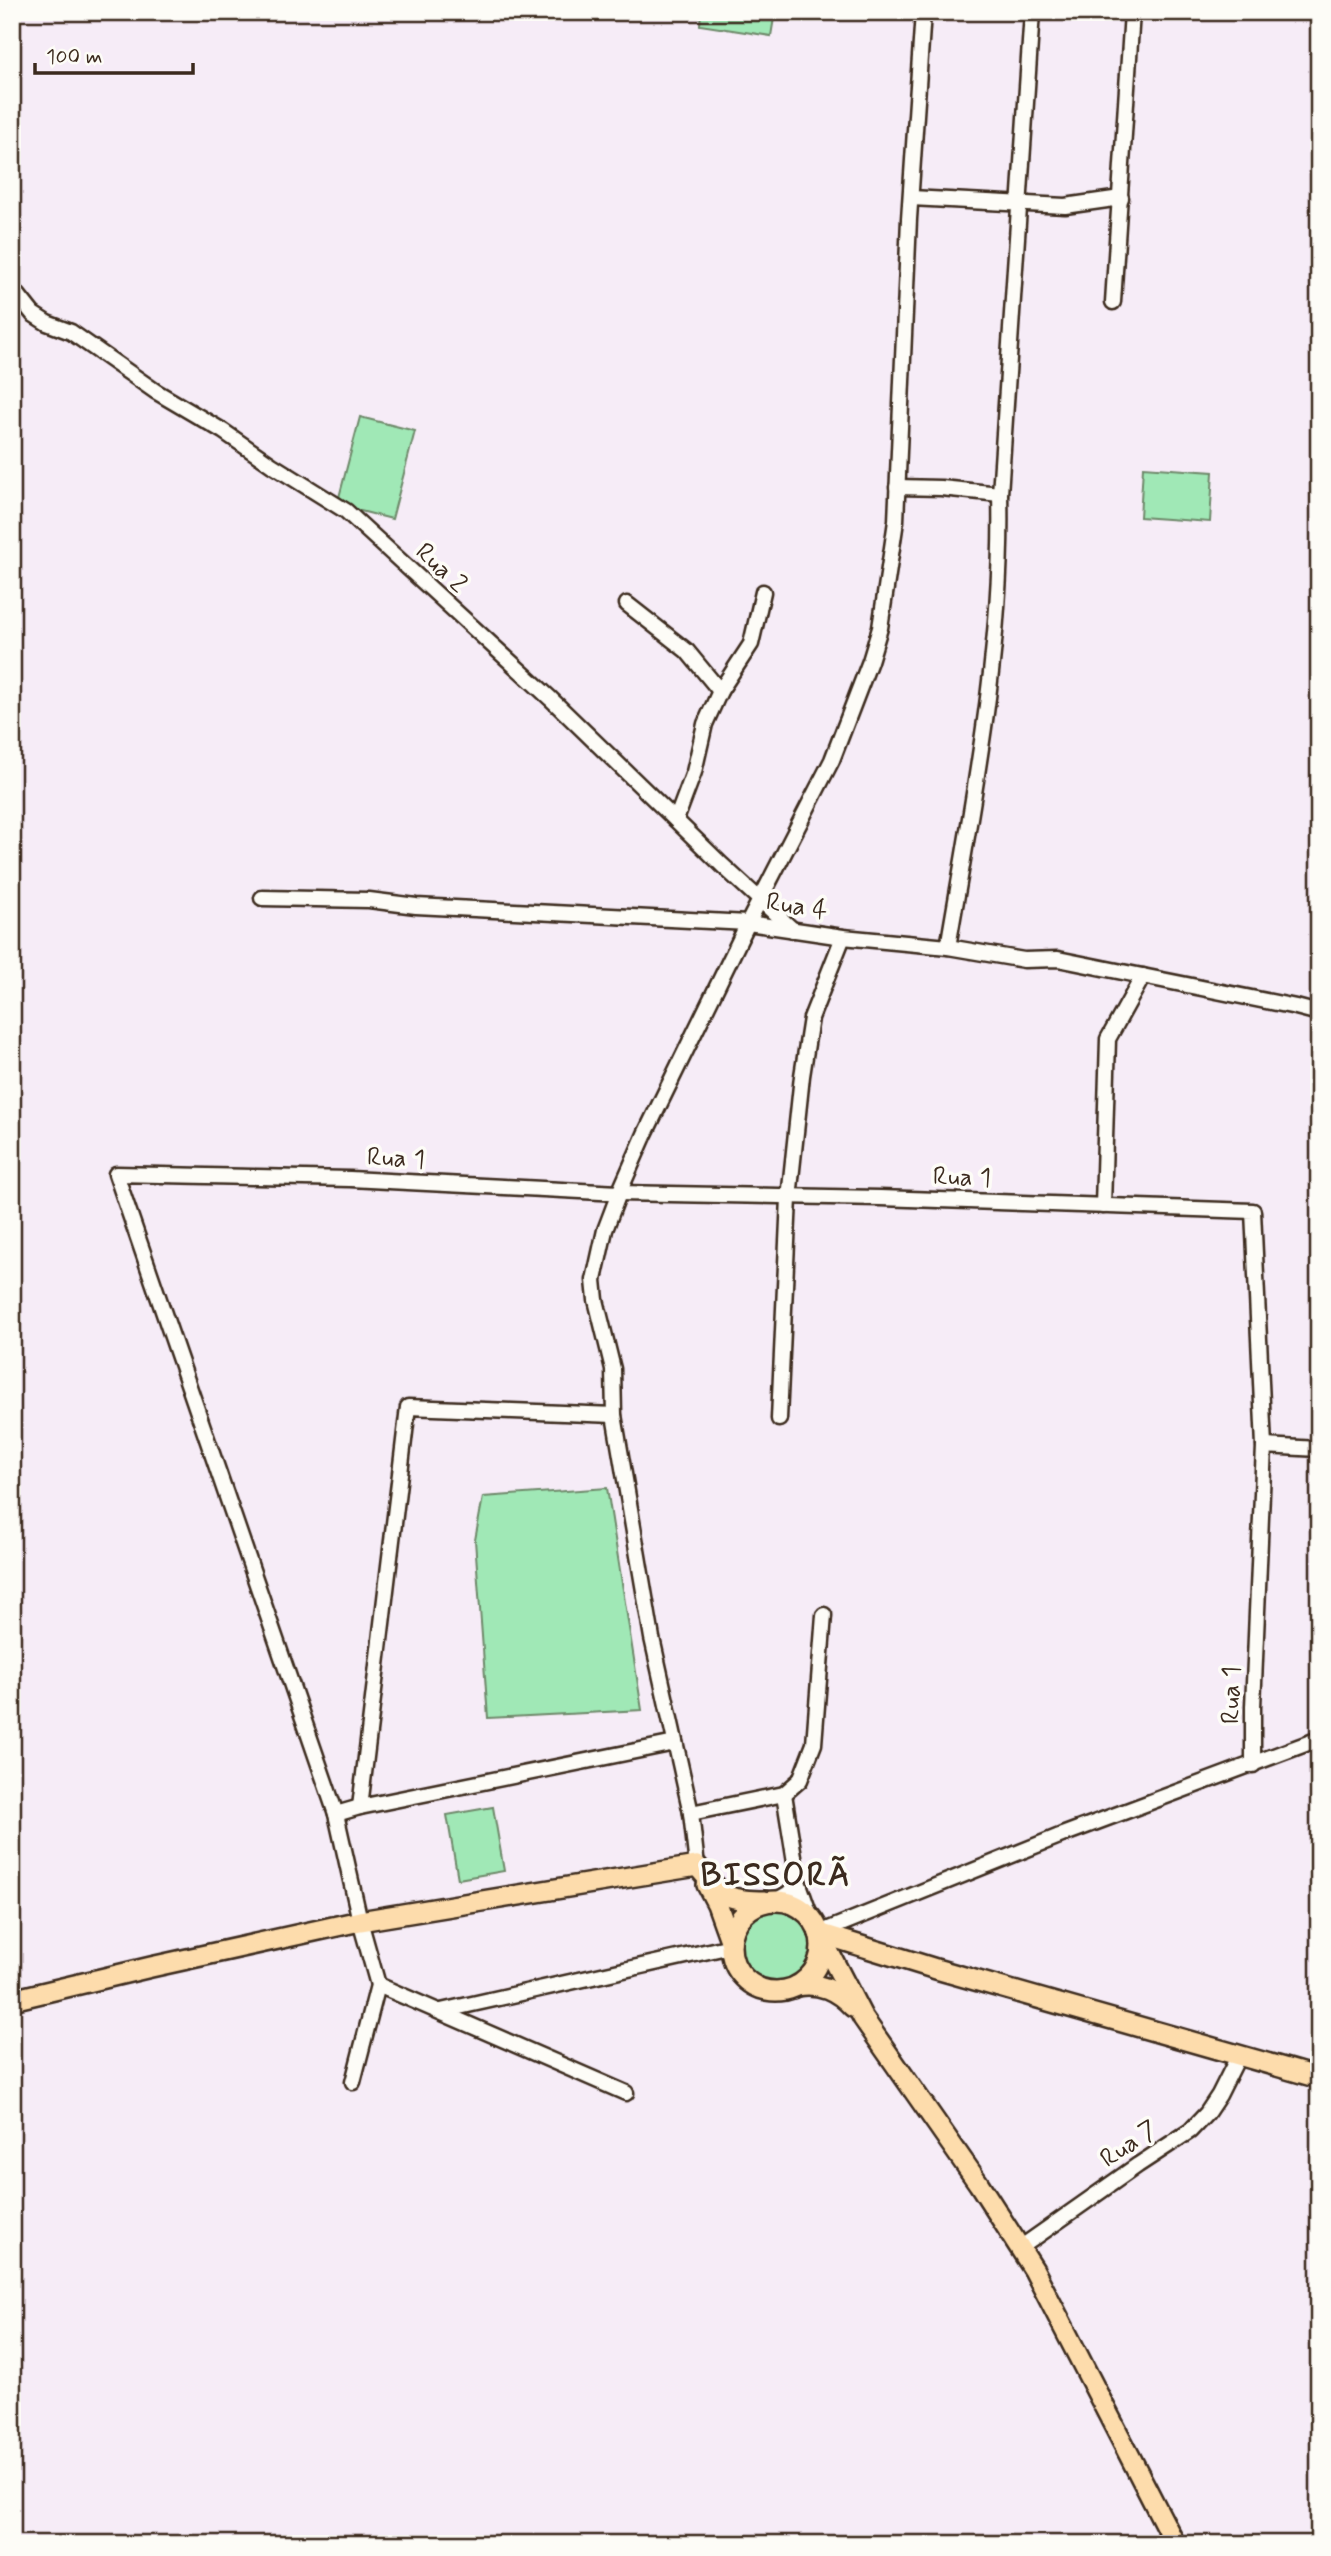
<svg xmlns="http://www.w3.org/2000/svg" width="1331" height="2556" viewBox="0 0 1331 2556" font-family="Mynerve,sans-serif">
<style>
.green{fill:#a0e8b6;stroke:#6e896a;stroke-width:2}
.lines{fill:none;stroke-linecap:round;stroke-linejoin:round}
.minor-casing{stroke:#3b2a1e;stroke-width:19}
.major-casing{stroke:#3b2a1e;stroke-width:24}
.minor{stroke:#fdfcf7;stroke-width:14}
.major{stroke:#fddcac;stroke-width:19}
.labels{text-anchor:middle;stroke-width:7;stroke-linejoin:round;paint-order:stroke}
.street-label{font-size:26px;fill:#3b2a1e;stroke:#fdfcf7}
.district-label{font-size:33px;font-weight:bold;letter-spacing:2px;fill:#3b2a1e;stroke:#fdfcf7}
</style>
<rect width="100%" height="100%" fill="#f6ecf7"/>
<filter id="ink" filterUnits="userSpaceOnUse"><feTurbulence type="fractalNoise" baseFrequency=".0143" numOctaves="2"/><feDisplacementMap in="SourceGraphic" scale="14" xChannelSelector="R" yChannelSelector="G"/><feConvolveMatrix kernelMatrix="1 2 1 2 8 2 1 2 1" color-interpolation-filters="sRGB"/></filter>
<g filter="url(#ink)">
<g class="green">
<polygon points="701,12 775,12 771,36 700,25"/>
<polygon points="360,417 415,431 392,519 337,505"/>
<polygon points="1143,467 1213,472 1210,522 1140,517"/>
<polygon points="607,1488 642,1710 488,1718 475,1540 483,1497"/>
<polygon points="493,1807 504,1871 458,1879 447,1815"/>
<circle cx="776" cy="1946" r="37"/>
</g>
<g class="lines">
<defs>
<g id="minor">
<polyline points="911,198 1065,206 1121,198"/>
<polyline points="18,295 33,314 47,323 71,332 155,391 223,431 272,465 346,511 551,699 722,865 793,930"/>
<polyline points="1113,302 1132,12"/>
<polyline points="897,487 941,488 1000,494"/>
<polyline points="627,604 687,651 720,691"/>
<polyline points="676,820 694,772 705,724 720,691 751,644 763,592"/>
<polyline points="262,898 369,900 416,906 748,923 843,937 948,947 1024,960 1058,959 1296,1007 1319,1013"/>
<path d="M 948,947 C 973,800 1004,644 1000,494 L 1032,12"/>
<polyline points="1103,1206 1108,1039 1143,976"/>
<polyline points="779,1419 789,1198 802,1076 811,1018 843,937"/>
<polyline points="1264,1446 1319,1449"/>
<polyline points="784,1794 798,1881 811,1918"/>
<polyline points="360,1807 408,1407 614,1415"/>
<polyline points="691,1813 784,1794 800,1780 814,1744 824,1615"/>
<polyline points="336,1814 360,1807 675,1743"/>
<polyline points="697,1866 691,1813 652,1638 614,1415 613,1369 596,1300 594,1280 605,1230 619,1193 645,1134 748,923 832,760 870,661 880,628 896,521 909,219 923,12"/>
<polyline points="775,1901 789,1893 798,1881"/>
<polyline points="819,1933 1062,1835 1319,1739"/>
<polyline points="378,1985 626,2093"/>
<polyline points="441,2011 731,1946"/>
<polyline points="353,2082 378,1985 360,1921 336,1814 116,1174 350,1179 619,1193 880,1198 1253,1211 1264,1446 1253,1707 1253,1765"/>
<polyline points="1020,2248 1138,2165 1190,2131 1207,2113 1219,2095 1239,2055"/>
</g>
<g id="major">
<path d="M 697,1866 C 723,1895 724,1901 765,1901"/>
<polyline points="707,1885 717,1904 731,1943"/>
<circle cx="776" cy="1946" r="45"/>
<polyline points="819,1933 863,2018 979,2184 1034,2270 1175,2544"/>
<polyline points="819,1933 936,1969 1319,2078"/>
<path d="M 797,1986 C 820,1982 837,1990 853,2007"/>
<polyline points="12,2000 151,1967 360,1921 697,1866"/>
</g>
</defs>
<use href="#minor" class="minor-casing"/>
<use href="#major" class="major-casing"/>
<use href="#minor" class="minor"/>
<use href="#major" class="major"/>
</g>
</g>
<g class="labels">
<g class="street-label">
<text transform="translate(442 567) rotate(43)" y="9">Rua 2</text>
<text transform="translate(797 905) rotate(9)" y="9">Rua 4</text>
<text transform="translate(396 1157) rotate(3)" y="9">Rua 1</text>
<text transform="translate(962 1176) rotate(2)" y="9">Rua 1</text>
<text transform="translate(1230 1695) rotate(-89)" y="9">Rua 1</text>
<text transform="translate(1128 2143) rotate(-34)" y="9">Rua 7</text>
</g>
<g class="district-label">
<text x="776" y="1885">BISSORÃ</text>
</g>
</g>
<rect width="1331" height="2556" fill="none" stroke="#fdfcf7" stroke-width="42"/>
<rect x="21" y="21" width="1289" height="2514" fill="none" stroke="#3b2a1e" stroke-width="2.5" filter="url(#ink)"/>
<path d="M35 63v10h158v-10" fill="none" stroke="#3b2a1e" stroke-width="3.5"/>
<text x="46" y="63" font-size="21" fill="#3b2a1e" stroke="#fdfcf7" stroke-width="5" paint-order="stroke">100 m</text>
</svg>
